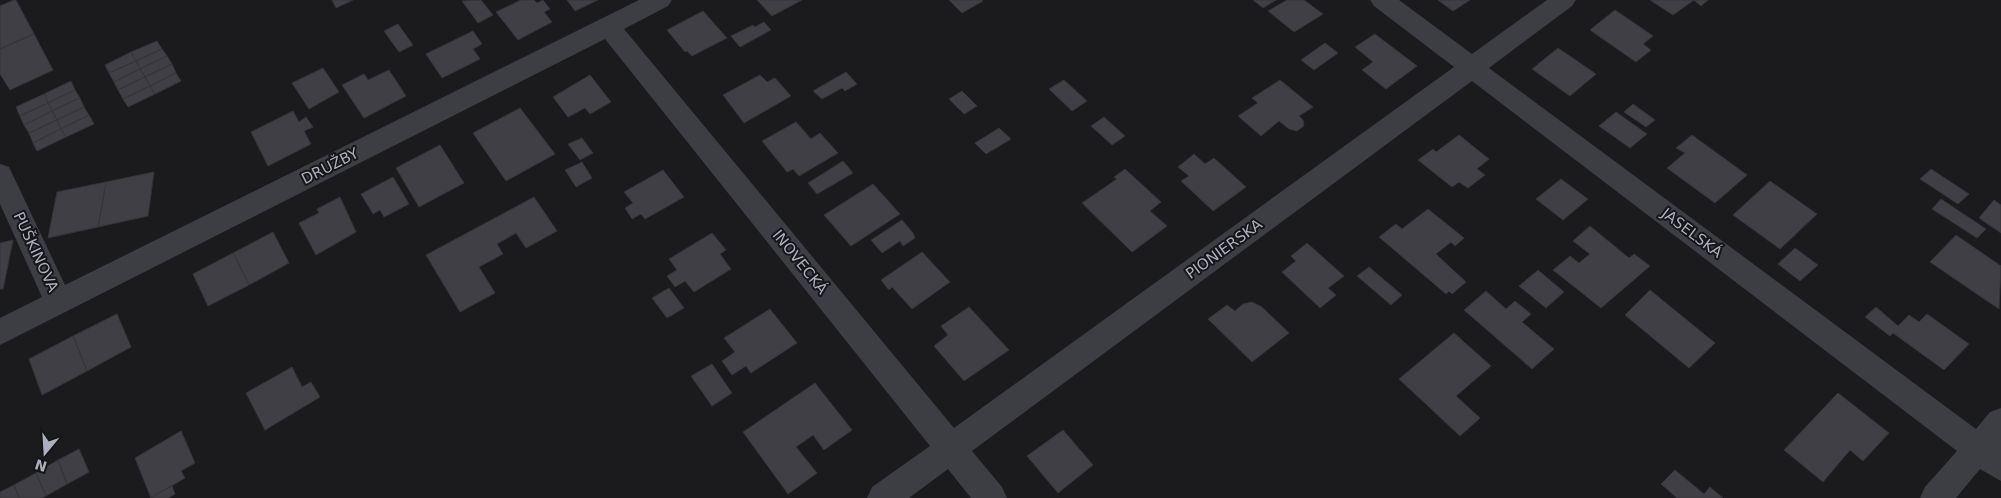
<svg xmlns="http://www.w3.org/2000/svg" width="2001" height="498" viewBox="0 0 2001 498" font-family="'DejaVu Sans',sans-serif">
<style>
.building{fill:#403f45;stroke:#353439}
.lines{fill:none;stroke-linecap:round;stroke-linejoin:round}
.minor{fill:#3d3d44;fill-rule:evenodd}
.labels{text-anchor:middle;stroke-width:4;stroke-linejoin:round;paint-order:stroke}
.street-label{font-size:15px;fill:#acafbd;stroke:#161518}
</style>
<rect width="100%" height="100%" fill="#1b1a1d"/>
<g class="building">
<polygon points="14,0 16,0 34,34 0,49 0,6"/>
<polygon points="332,0 353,0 336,8"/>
<polygon points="481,0 493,15 478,23 462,1"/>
<polygon points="521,0 534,0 537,3 543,0 550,9 544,12 552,22 518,40 496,12"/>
<polygon points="567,0 598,0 575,11"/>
<polygon points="757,0 802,0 772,16"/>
<polygon points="949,0 982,0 983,1 962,13"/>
<polygon points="1253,0 1276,0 1263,8"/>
<polygon points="1287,0 1304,0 1323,14 1294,32 1268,11"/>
<polygon points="1438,0 1470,0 1453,11"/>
<polygon points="1650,0 1708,0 1701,6 1694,0 1673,15"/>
<polygon points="1615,10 1653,36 1643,44 1651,50 1636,62 1590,30"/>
<polygon points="703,11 727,38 692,56 687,51 685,52 667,30"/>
<polygon points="764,22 771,30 740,47 731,36 753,25 755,27"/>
<polygon points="398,24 413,45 399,52 384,31"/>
<polygon points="473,31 482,44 473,49 480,59 442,78 426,54"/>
<polygon points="34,34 53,70 10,90 0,74 0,49"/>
<polygon points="1375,34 1417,66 1386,89 1362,70 1373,62 1355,47"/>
<polygon points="157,41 162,49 136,61 131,52"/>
<polygon points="1325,43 1338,53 1314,70 1301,60"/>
<polygon points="1558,48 1596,74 1570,96 1532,69"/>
<polygon points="162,49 167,56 140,69 136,61"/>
<polygon points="131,52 136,61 109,73 105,65"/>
<polygon points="167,56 172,64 145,77 140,69"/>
<polygon points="136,61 140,69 114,82 109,73"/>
<polygon points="172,64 176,73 150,86 145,77"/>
<polygon points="323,68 339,92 309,109 292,83"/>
<polygon points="140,69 145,77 118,90 114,82"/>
<polygon points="389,70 406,96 364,118 342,85 364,74 368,80"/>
<polygon points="846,72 857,84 845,91 842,88 822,99 813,91"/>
<polygon points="176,73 181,81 155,94 150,86"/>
<polygon points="590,75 611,102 590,114 585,108 568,117 553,97"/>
<polygon points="760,75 767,82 775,78 791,96 744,123 723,95"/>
<polygon points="145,77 150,86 123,99 118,90"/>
<polygon points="1064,80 1087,101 1072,111 1049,89"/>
<polygon points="1280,80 1313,107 1299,116 1303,120 1304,126 1297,131 1289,129 1279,121 1261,136 1238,116 1258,103 1252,98"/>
<polygon points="71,81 75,90 48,103 44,94"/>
<polygon points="150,86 155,94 128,107 123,99"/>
<polygon points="75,90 80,98 52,111 48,103"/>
<polygon points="962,91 977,106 964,114 949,99"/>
<polygon points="44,94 48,103 20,116 16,107"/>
<polygon points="80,98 84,107 57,120 52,111"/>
<polygon points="48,103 52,111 24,125 20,116"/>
<polygon points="1633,104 1655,120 1646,127 1624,112"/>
<polygon points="84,107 89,115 61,129 57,120"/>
<polygon points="520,108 555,154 506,181 473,133"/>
<polygon points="52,111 57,120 29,133 24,125"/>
<polygon points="293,111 299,122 306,117 313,127 304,131 311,144 268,166 251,132"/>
<polygon points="1616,112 1647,134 1630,148 1599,126"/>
<polygon points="89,115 94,124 66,137 61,129"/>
<polygon points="1104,117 1125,136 1112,145 1091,126"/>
<polygon points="57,120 61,129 33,143 29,133"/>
<polygon points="796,122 811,139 820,133 838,153 799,176 793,169 787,172 762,141"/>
<polygon points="999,128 1011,139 986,154 975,143"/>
<polygon points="61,129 66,137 37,151 33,143"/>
<polygon points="1459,135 1489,159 1477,169 1485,175 1468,188 1459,182 1452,187 1418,160 1433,149 1436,152"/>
<polygon points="1692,135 1747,175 1715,203 1667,168 1685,153 1676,148"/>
<polygon points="582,138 593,153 580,160 568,144"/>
<polygon points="440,145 464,183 419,207 396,168"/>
<polygon points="1194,154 1205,164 1214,158 1246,187 1213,211 1181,181 1189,176 1178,167"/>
<polygon points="843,161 853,173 817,194 808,183"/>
<polygon points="582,162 592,178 576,187 565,170"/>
<polygon points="1125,169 1161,202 1150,211 1167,226 1132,252 1082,203 1117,179 1114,177"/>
<polygon points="1931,169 1969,194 1958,204 1920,179"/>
<polygon points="663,170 684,197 645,219 641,214 632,219 625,208 633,203 624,192"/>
<polygon points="154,172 148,216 98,227 106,182"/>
<polygon points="393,177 409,204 384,217 380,210 373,214 361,194"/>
<polygon points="1561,179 1588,199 1563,220 1536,199"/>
<polygon points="1770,181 1817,214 1780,249 1733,215"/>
<polygon points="106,182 98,227 48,238 57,192"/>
<polygon points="873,184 900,214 851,246 824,215"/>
<polygon points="340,197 356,232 316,255 299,223 319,213 317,209"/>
<polygon points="534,197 557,231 526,248 516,233 497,244 503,254 479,267 495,293 460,312 426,255"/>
<polygon points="1941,199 1986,229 1977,238 1932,209"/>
<polygon points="1994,200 2001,205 2001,233 1979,218"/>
<polygon points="1428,209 1464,238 1455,246 1451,242 1436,254 1466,282 1452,294 1449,291 1446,294 1379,237 1396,224 1402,229"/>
<polygon points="902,220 913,233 915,238 903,246 900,241 882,253 871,240"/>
<polygon points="1590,226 1629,258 1634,254 1650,266 1601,308 1553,270 1570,256 1579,263 1590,254 1573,241"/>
<polygon points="273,232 289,263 249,285 233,253"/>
<polygon points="712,233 726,250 720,254 731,269 694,292 685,281 675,287 667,276 677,270 669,259"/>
<polygon points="1956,235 2001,266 1999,309 1930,262"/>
<polygon points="13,240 3,289 0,289 0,243"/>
<polygon points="1307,243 1344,276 1328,288 1336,295 1320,308 1282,272 1296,261 1291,256"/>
<polygon points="1795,248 1818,265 1800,281 1778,264"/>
<polygon points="922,252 950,282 912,309 892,287 889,290 881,280"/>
<polygon points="233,253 249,285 208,306 193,274"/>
<polygon points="1369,267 1402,295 1391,305 1357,276"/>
<polygon points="1538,270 1564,292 1546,308 1519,286"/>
<polygon points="669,288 684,308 667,318 652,298"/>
<polygon points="1650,290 1715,343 1689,368 1625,315"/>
<polygon points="1486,291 1506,309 1515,301 1531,314 1522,322 1554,349 1532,369 1464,310"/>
<polygon points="1252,302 1262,307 1289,333 1252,362 1208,319 1227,305 1235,311 1243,304"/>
<polygon points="969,307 1009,350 964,381 934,346 948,335 941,326"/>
<polygon points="1876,307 1898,326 1909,315 1919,322 1927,314 1969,344 1944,370 1893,333 1890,336 1865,317"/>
<polygon points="770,309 797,343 751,373 746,366 732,375 722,361 735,352 724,338"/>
<polygon points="117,314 131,347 87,371 73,336"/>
<polygon points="1454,333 1491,366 1456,396 1480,418 1460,436 1399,379"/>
<polygon points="73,336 87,371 42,395 29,359"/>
<polygon points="712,364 732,393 712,406 691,376"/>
<polygon points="292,367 302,387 311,382 320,397 265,430 246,393"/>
<polygon points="815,383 852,430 824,450 813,435 796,447 817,473 788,494 743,432"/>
<polygon points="1838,393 1889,433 1863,461 1850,450 1823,482 1784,450"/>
<polygon points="1063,430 1093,465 1058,493 1027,456"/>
<polygon points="181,431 195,463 181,471 185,478 151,498 135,458"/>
<polygon points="79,449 89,472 67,484 58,460"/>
<polygon points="58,460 67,484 46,496 36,473"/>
<polygon points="1675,470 1704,494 1710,487 1723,498 1677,498 1661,484"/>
<polygon points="36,473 46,496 42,498 19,498 14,485"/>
<polygon points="14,485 19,498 0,498 0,492"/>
<polygon points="172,486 175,494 168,498 150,498"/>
</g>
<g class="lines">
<polygon class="minor" points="639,0 672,0 668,6 624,29 954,428 1454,67 1374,6 1370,0 1399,0 1472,54 1547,0 1576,0 1572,6 1489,68 1976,429 1990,412 2001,408 2001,481 1980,469 1956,498 1920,498 1925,487 1957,451 1472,81 972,451 1002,487 1007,498 971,498 948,469 909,498 867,498 872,487 930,446 605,39 0,345 0,318 42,297 0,204 0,164 9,167 65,285"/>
</g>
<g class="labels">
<g class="street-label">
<text transform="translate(330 166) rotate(-27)" y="5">DRUŽBY</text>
<text transform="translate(1692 233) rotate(37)" y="5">JASELSKÁ</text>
<text transform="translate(1224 249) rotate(-36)" y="5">PIONIERSKA</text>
<text transform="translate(36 252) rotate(65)" y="5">PUŠKINOVA</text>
<text transform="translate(800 262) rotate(51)" y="5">INOVECKÁ</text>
</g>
</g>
<g transform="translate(45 453) rotate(198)" stroke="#161518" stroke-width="4" paint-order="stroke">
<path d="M0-4L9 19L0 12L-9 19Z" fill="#acafbd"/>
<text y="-8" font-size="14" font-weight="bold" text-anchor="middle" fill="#acafbd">N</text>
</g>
</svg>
